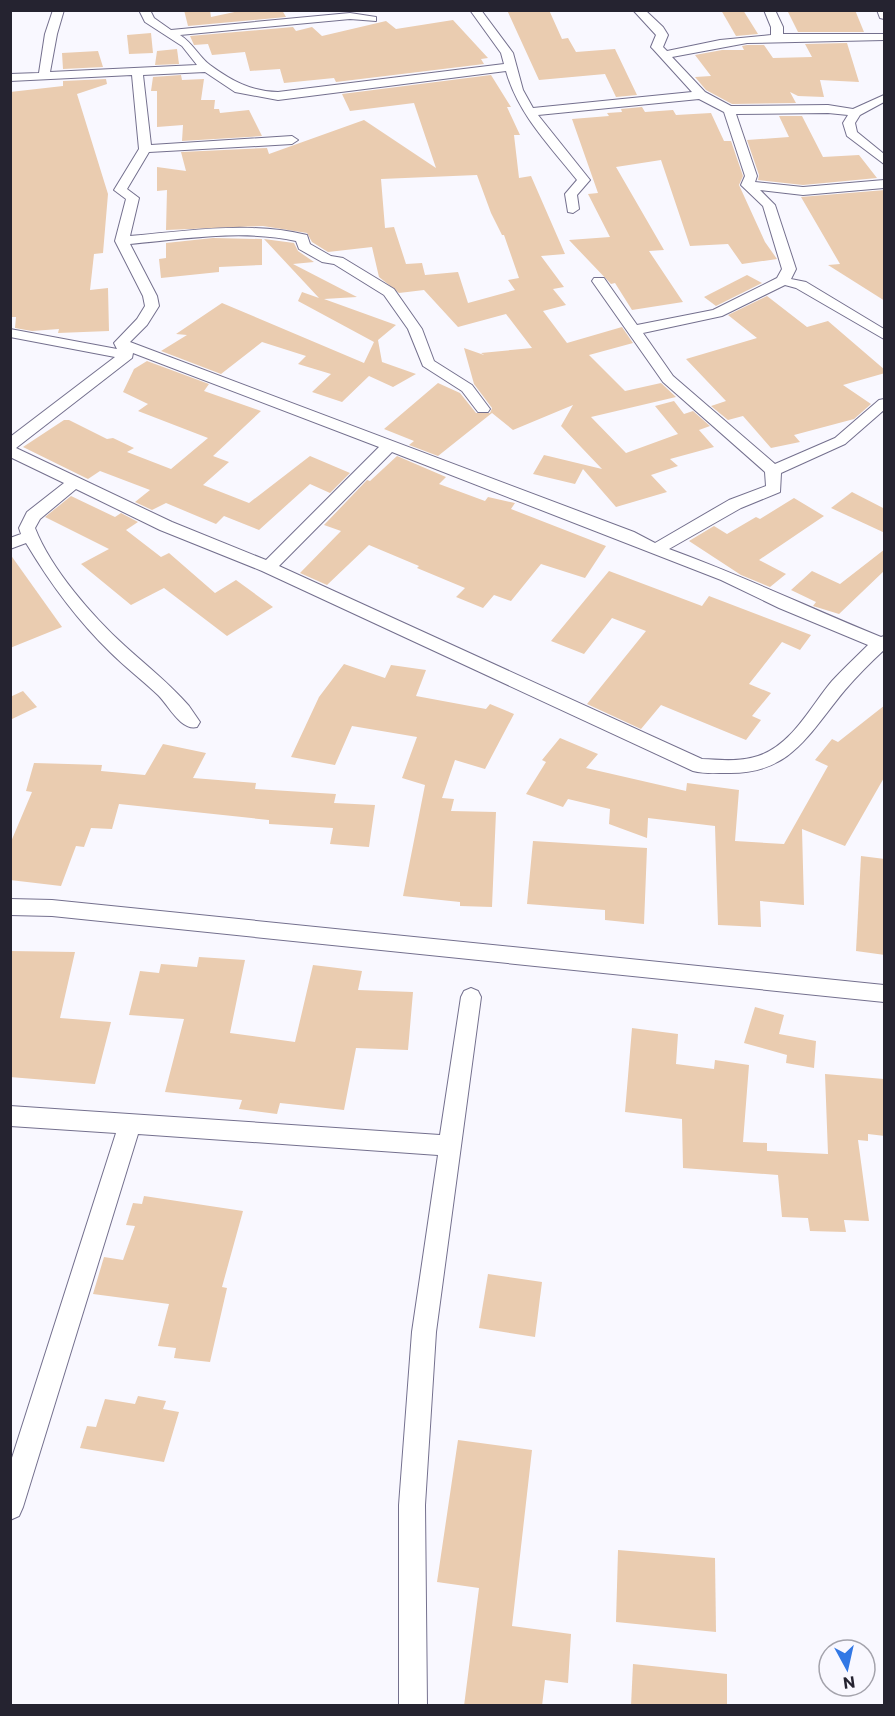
<svg xmlns="http://www.w3.org/2000/svg" width="895" height="1716" viewBox="0 0 895 1716" font-family="Commissioner,sans-serif">
<style>
.building{fill:#eaccb0;fill-rule:evenodd}
.lines{fill:none;stroke-linecap:round;stroke-linejoin:round}
.minor-casing{stroke:#74708e;stroke-width:2}
.minor{fill:#fff;fill-rule:evenodd}
</style>
<rect width="100%" height="100%" fill="#f9f8ff"/>
<g class="building">
<polygon points="184,10 210,10 211,17 244,10 282,10 286,17 188,26"/>
<polygon points="507,10 549,10 562,39 568,38 576,52 615,49 637,95 616,97 605,74 539,80"/>
<polygon points="721,10 743,10 758,34 736,36"/>
<polygon points="787,10 855,10 864,32 798,32"/>
<polygon points="453,20 488,58 481,59 484,64 336,82 334,78 284,83 280,69 250,71 245,52 212,55 208,44 194,45 190,36 293,27 296,31 312,27 322,36 386,21 396,29"/>
<polygon points="151,33 153,53 129,54 127,35"/>
<polygon points="847,43 859,82 820,80 824,97 798,96 790,92 796,103 732,104 706,90 695,77 711,76 695,55 722,50 744,50 742,46 747,45 764,45 773,58 812,57 805,44"/>
<polygon points="177,49 179,64 155,65 157,51"/>
<polygon points="98,51 103,67 63,69 62,53"/>
<polygon points="181,75 182,80 204,79 201,100 215,100 214,109 219,109 220,113 249,110 262,136 182,141 183,125 157,127 157,91 151,91 153,77"/>
<path d="M 491,75 L 511,107 L 507,107 L 520,135 L 514,135 L 519,178 L 531,176 L 565,254 L 541,256 L 564,287 L 553,289 L 566,305 L 543,311 L 567,343 L 622,327 L 633,343 L 589,355 L 625,391 L 661,383 L 676,397 L 591,417 L 626,453 L 678,434 L 655,406 L 674,401 L 684,414 L 693,411 L 710,426 L 699,430 L 714,447 L 670,459 L 678,466 L 651,475 L 667,492 L 616,507 L 583,469 L 575,484 L 533,474 L 544,455 L 602,469 L 561,426 L 573,405 L 513,430 L 492,413 L 438,456 L 409,445 L 414,441 L 384,429 L 438,383 L 460,393 L 476,413 L 490,413 L 492,408 L 474,384 L 464,348 L 484,355 L 481,353 L 532,348 L 506,314 L 458,327 L 424,290 L 399,293 L 379,277 L 372,247 L 328,252 L 312,242 L 307,233 L 263,226 L 166,230 L 167,190 L 157,191 L 157,167 L 186,171 L 181,152 L 267,148 L 269,154 L 364,120 L 436,168 L 414,103 L 350,111 L 342,94 ZM 477,175 L 491,213 L 502,235 L 504,235 L 519,278 L 508,280 L 515,290 L 468,303 L 458,272 L 425,275 L 422,263 L 406,264 L 394,227 L 385,228 L 381,179 Z"/>
<polygon points="106,79 107,84 77,94 108,194 103,253 94,254 90,290 108,288 109,331 58,333 59,329 32,331 15,328 16,317 10,317 10,92 63,86 63,81"/>
<polygon points="642,107 645,112 673,110 676,115 711,113 724,141 731,141 743,176 739,185 765,242 777,259 742,264 728,244 690,246 661,160 616,167 664,250 649,251 683,302 632,310 615,283 611,284 569,240 610,237 588,194 598,193 572,119 609,116 607,113 622,112 621,109"/>
<polygon points="779,116 802,116 823,157 859,155 877,178 803,185 758,180 759,175 747,140 789,137"/>
<polygon points="885,190 885,301 828,265 840,264 801,197"/>
<polygon points="213,238 262,239 262,265 219,267 219,272 161,278 159,259 166,258 166,243"/>
<polygon points="264,239 294,243 298,251 314,262 293,264 357,297 324,299 396,325 378,340 382,362 416,374 393,387 369,376 342,402 312,392 331,374 298,364 306,356 262,342 221,374 161,351 187,335 176,334 222,303 364,363 374,342 298,301 302,292 319,298"/>
<polygon points="747,275 762,283 716,306 704,297"/>
<polygon points="767,296 807,327 828,321 885,370 885,373 843,385 871,404 854,419 794,435 800,442 771,448 743,416 728,420 711,406 726,401 686,359 757,338 728,315"/>
<polygon points="147,361 209,384 204,391 261,411 213,456 229,462 203,485 249,503 310,456 350,473 330,493 310,484 259,530 224,516 216,524 166,503 152,510 135,502 150,490 100,471 88,479 23,447 64,420 69,420 107,439 113,438 134,448 127,452 171,469 208,438 138,411 148,404 123,392 134,369"/>
<polygon points="397,456 446,477 439,484 485,501 488,497 515,503 511,509 606,546 585,578 541,564 511,601 494,595 483,608 456,597 465,588 417,568 419,566 369,545 327,585 300,573 341,531 324,525 367,480 370,481"/>
<polygon points="852,492 885,509 885,533 831,508"/>
<polygon points="71,496 115,517 121,513 138,522 126,530 161,557 169,553 215,593 236,580 273,607 227,636 164,588 131,605 81,564 109,549 45,517"/>
<polygon points="794,498 824,516 759,560 786,574 770,587 741,575 689,541 714,526 727,534 756,517 760,519"/>
<polygon points="885,549 885,570 839,614 813,606 816,602 791,590 812,571 840,584"/>
<polygon points="10,554 62,627 10,648"/>
<polygon points="609,571 702,606 709,596 811,635 800,650 782,642 749,684 771,693 752,716 761,720 746,740 661,705 641,729 587,704 646,631 612,618 584,654 551,641"/>
<polygon points="344,664 385,678 391,665 426,670 416,696 486,709 490,704 514,714 485,769 455,760 442,798 454,799 451,811 496,812 492,907 460,906 460,902 403,896 425,785 402,778 417,737 352,726 335,765 291,757 319,697"/>
<polygon points="23,691 37,707 10,720 10,697"/>
<polygon points="885,705 885,776 845,846 802,829 804,905 760,901 761,927 718,925 715,826 648,818 647,838 609,824 610,809 568,799 563,807 526,794 546,762 542,760 560,738 598,754 586,768 686,791 687,783 739,790 735,841 784,844 828,766 815,760 832,739 838,742"/>
<polygon points="163,744 206,753 193,778 256,783 255,789 336,794 334,803 375,805 369,847 330,844 333,828 269,824 269,820 119,804 112,829 91,828 84,847 76,846 61,886 10,880 10,844 32,792 26,791 34,763 102,765 101,771 145,775"/>
<polygon points="533,841 647,848 644,924 605,920 605,910 527,904"/>
<polygon points="861,856 885,859 885,955 856,951"/>
<polygon points="10,951 75,952 60,1018 111,1022 95,1084 10,1077"/>
<polygon points="199,957 245,960 230,1033 295,1042 313,965 362,971 358,990 413,992 408,1050 356,1048 344,1110 280,1103 277,1114 239,1109 242,1100 165,1092 184,1019 129,1015 140,971 159,973 161,964 197,967"/>
<polygon points="755,1007 784,1015 779,1034 816,1041 814,1068 786,1063 787,1055 744,1043"/>
<polygon points="632,1028 678,1034 676,1064 714,1069 715,1060 749,1065 743,1142 767,1143 767,1151 828,1154 825,1074 884,1079 885,1136 868,1134 868,1141 858,1140 869,1221 844,1220 846,1232 810,1231 808,1218 782,1217 778,1175 683,1168 682,1119 625,1112"/>
<polygon points="144,1196 243,1211 222,1287 227,1288 210,1362 174,1358 176,1348 158,1346 169,1304 93,1294 104,1257 123,1260 135,1226 126,1225 133,1203 142,1204"/>
<polygon points="488,1274 542,1282 535,1337 479,1328"/>
<polygon points="138,1396 166,1401 163,1409 179,1412 164,1462 80,1448 87,1426 96,1427 105,1399 135,1404"/>
<polygon points="458,1440 532,1450 512,1626 571,1634 568,1683 545,1680 542,1706 464,1706 479,1588 437,1582"/>
<polygon points="618,1550 715,1558 716,1632 616,1622"/>
<polygon points="633,1664 727,1674 727,1706 631,1706"/>
</g>
<g class="lines">
<defs>
<g id="minor">
<path d="M 53,10 L 64,10 L 57,34 L 50,72 L 197,65 L 182,46 L 145,22 L 139,10 L 150,10 L 154,18 L 171,30 L 350,13 L 376,17 L 376,21 L 350,19 L 180,35 C 193,43 199,57 210,65 C 232,81 250,91 278,92 L 504,64 L 501,53 L 470,10 L 481,10 L 513,53 L 523,90 L 533,108 L 692,92 L 653,49 L 651,47 L 656,35 L 633,10 L 645,10 L 663,27 L 668,35 L 663,47 L 667,51 L 720,40 L 771,35 L 771,27 L 764,10 L 775,10 L 783,27 L 783,34 L 884,34 L 884,40 L 747,43 L 672,57 L 705,92 L 731,106 L 828,105 L 853,109 L 884,95 L 884,102 L 860,115 L 855,123 L 857,132 L 884,154 L 884,164 L 847,136 L 843,123 L 848,115 L 828,113 L 736,114 L 757,176 L 755,182 L 803,187 L 884,180 L 884,188 L 803,195 L 760,190 L 775,205 L 796,269 L 791,279 L 806,282 L 884,329 L 884,339 L 796,288 L 785,285 L 722,316 L 643,333 L 673,376 L 775,464 L 835,438 L 879,400 L 884,399 L 884,410 L 845,444 L 781,473 L 780,492 L 741,508 L 669,549 C 741,575 810,608 881,637 L 884,636 L 884,650 C 871,662 857,676 845,690 C 809,733 791,775 726,773 C 715,773 704,774 693,771 L 262,571 L 160,530 L 76,489 L 40,519 L 35,528 C 51,569 93,617 125,646 C 147,666 170,684 189,706 L 200,722 L 197,727 C 181,731 169,706 158,695 C 142,680 125,667 110,652 C 77,620 50,583 26,543 L 10,549 L 10,538 L 21,534 L 19,528 L 27,512 L 64,483 L 10,457 L 10,437 L 115,357 L 10,337 L 10,329 L 117,349 L 114,343 L 137,319 L 145,306 L 143,296 L 115,241 L 126,199 L 114,190 L 139,149 L 132,75 L 10,81 L 10,74 L 39,73 L 45,34 ZM 506,71 C 518,114 550,146 577,180 L 565,194 L 568,212 L 573,213 L 579,209 L 577,195 L 590,180 L 538,115 L 699,99 L 724,112 L 745,176 L 741,185 L 763,206 L 782,269 L 777,278 L 713,310 L 637,325 L 604,278 L 594,278 L 592,281 L 663,382 L 765,472 L 766,486 L 729,500 L 655,543 L 634,532 L 130,342 L 147,325 L 159,306 L 157,296 L 130,244 C 185,239 242,229 296,241 L 299,249 L 322,262 L 334,264 L 384,295 L 408,329 L 423,366 L 462,391 L 478,412 L 488,412 L 490,409 L 472,385 L 434,361 L 422,329 L 394,289 L 343,258 L 331,256 L 310,244 L 307,235 C 249,221 188,231 130,236 L 139,198 L 127,189 L 149,152 L 292,144 L 298,140 L 292,136 L 151,145 L 143,75 L 205,72 L 235,92 L 278,100 ZM 133,353 L 379,447 L 266,560 L 172,522 L 16,448 L 132,358 ZM 392,452 L 721,580 L 779,608 L 868,645 C 856,657 843,669 832,681 C 810,707 792,745 758,756 C 740,762 721,760 702,759 L 279,566 Z"/>
<polygon points="877,10 884,10 884,19 880,18"/>
<polygon points="10,899 52,900 884,985 884,1002 52,916 10,915"/>
<polygon points="471,988 478,991 481,997 436,1332 425,1505 427,1706 399,1706 399,1505 412,1332 438,1155 138,1134 23,1507 19,1516 10,1520 10,1464 116,1133 10,1126 10,1106 440,1135 461,997 464,991"/>
</g>
</defs>
<use href="#minor" class="minor-casing"/>
<use href="#minor" class="minor"/>
</g>
<rect width="895" height="1716" fill="none" stroke="#252330" stroke-width="24"/>
<g transform="translate(847 1668) rotate(172)"><circle r="28" fill="#f9f8ff" stroke="#a4a3ac" stroke-width="1.5"/>
<path d="M0-4.5L10 22L0 15L-10 22Z" fill="#3278e5"/>
<text y="-9" font-size="16" font-weight="bold" text-anchor="middle" fill="#252330">N</text>
</g>
</svg>
